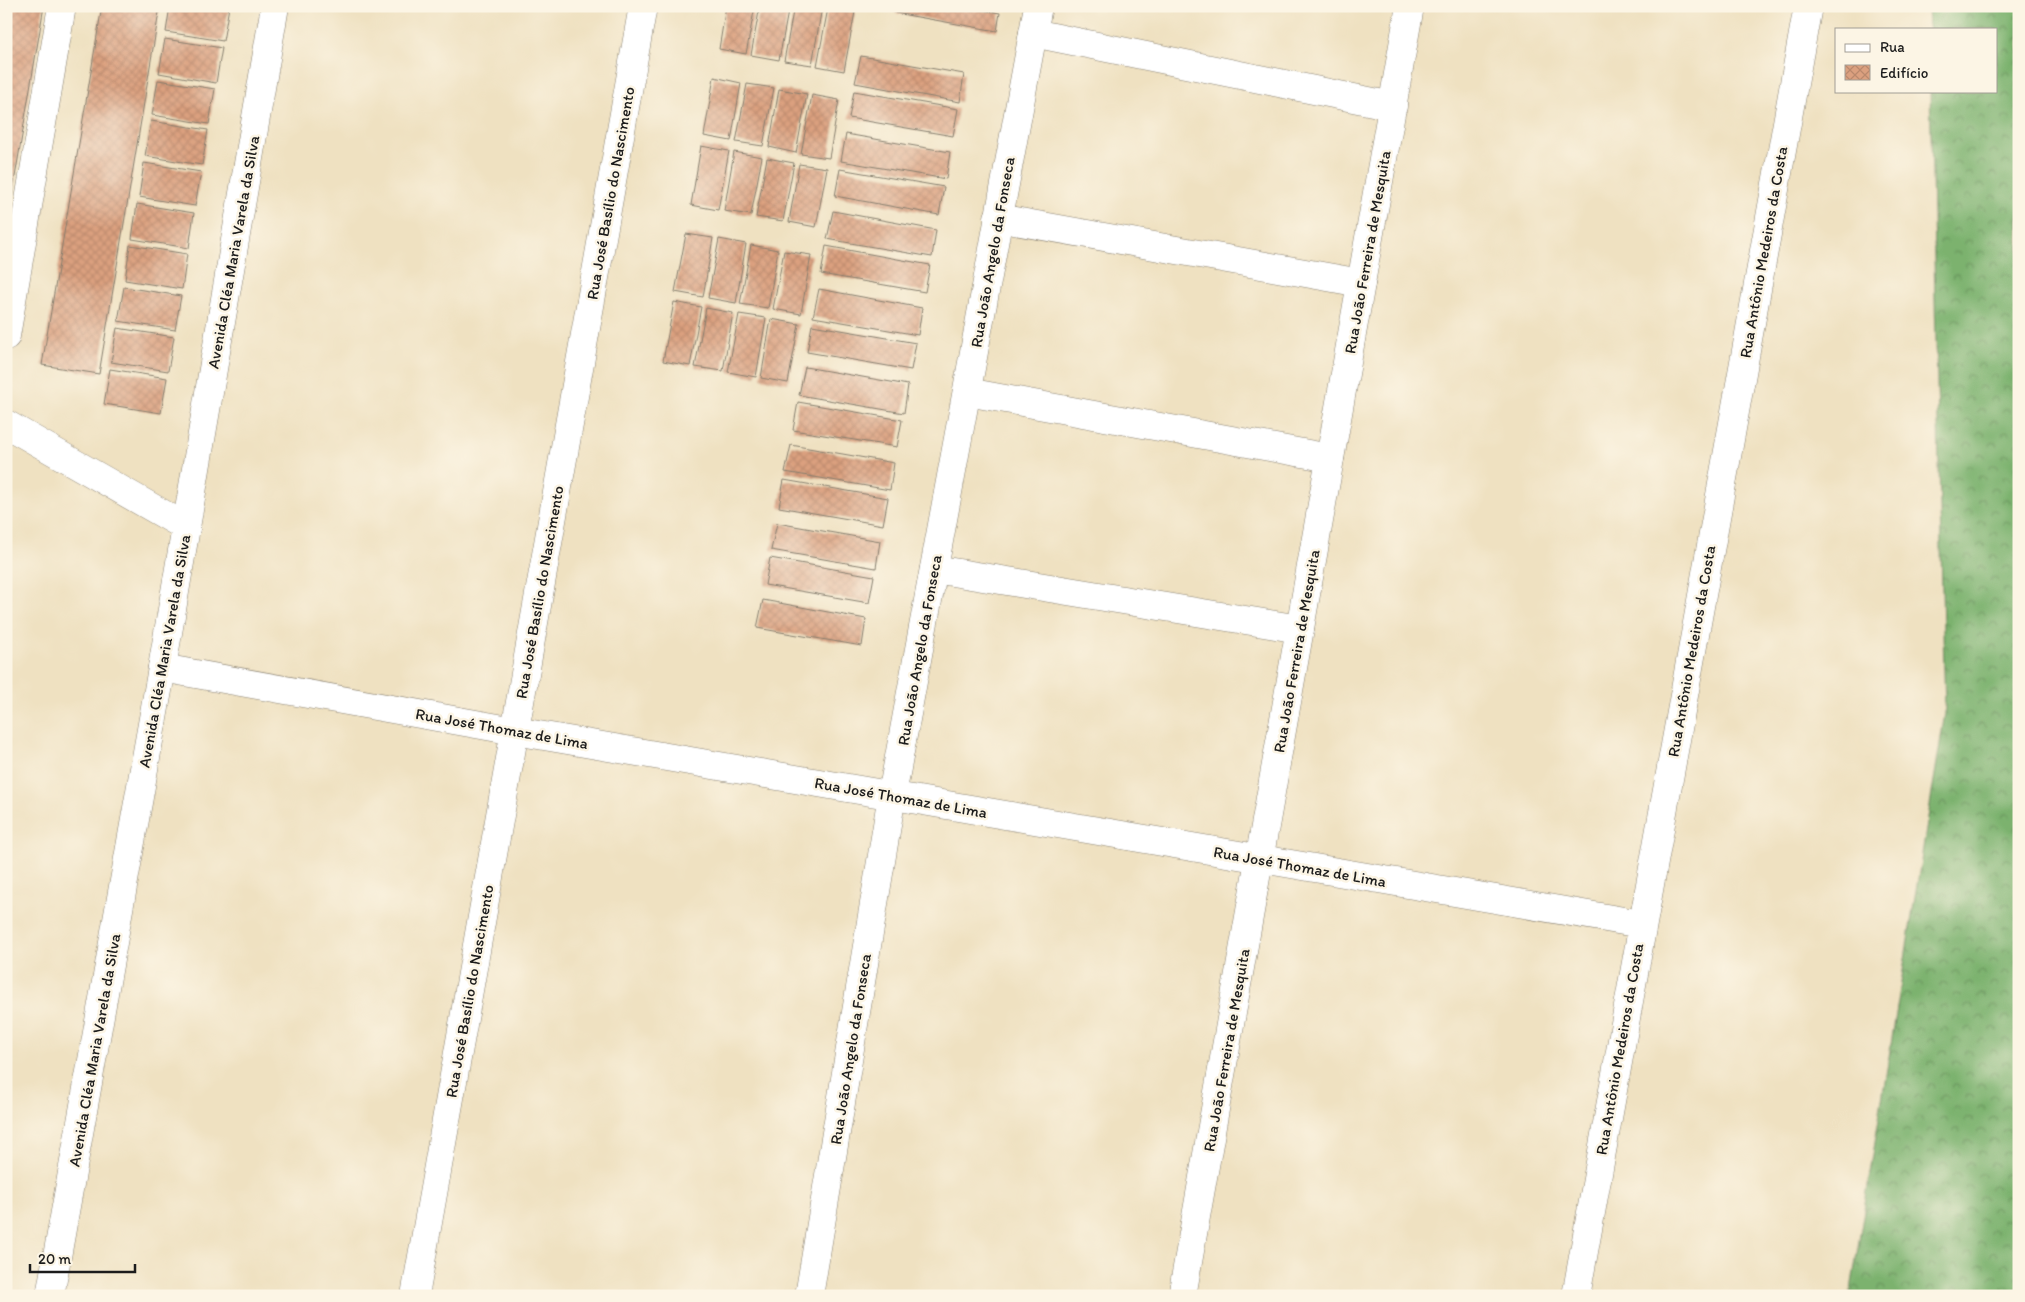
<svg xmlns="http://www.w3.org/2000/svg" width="2025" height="1302" viewBox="0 0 2025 1302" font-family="Itim,sans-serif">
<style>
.forest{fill:url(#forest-crowns);stroke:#4c6745}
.building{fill:url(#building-cross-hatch)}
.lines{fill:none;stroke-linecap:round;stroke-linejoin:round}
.street-casing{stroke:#867e6e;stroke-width:29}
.secondary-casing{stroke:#867e6e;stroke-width:29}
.street{stroke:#fff;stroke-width:28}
.secondary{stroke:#fff;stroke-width:28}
.labels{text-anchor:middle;stroke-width:5;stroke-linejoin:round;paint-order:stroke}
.street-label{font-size:16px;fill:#1c1c1c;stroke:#fcf5e5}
</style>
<defs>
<pattern id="forest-crowns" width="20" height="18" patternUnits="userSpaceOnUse" patternTransform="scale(1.25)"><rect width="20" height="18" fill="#7cb26e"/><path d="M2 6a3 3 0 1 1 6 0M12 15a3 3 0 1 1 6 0" fill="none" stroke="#65905a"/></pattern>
<pattern id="building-cross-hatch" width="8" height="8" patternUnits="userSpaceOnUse" patternTransform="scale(1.25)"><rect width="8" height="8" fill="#dba07f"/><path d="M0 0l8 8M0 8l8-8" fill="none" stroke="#bb896d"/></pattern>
</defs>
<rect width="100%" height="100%" fill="#fcf5e5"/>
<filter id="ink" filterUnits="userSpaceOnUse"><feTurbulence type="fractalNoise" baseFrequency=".02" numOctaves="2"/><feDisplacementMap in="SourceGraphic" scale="10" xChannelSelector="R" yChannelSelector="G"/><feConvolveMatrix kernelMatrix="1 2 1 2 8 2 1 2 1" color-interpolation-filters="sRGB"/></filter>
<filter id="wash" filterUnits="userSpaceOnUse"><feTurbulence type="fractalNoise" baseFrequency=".0096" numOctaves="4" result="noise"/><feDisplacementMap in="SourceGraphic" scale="20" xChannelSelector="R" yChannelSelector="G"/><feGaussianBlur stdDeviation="1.12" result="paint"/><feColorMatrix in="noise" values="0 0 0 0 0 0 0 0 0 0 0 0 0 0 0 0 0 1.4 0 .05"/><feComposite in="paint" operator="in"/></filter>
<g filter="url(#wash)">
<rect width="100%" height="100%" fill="#efe1c1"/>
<polygon class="forest" points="1928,6 2019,6 2019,1296 1850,1296 1945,713 1930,91 1996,91 1996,29 1929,29"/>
<g id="blocks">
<g class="building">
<polygon points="6,6 44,6 7,224 6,224"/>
<polygon points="102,6 160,6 99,374 42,365"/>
<polygon points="170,6 229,7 223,41 166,32"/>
<polygon points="726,6 755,6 746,54 719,49"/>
<polygon points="760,6 789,6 779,60 751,55"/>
<polygon points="794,6 822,7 812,65 784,61"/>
<polygon points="896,6 976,7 976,9 1000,13 997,31 895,13"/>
<polygon points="828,8 855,12 844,71 817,66"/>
<polygon points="165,39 222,48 216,83 159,73"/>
<polygon points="861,56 964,74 960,102 855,83"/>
<polygon points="714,77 741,83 731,141 704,136"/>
<polygon points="158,80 215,89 209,124 152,115"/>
<polygon points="747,84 774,88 763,146 736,142"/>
<polygon points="779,89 807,94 796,153 769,147"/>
<polygon points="854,91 958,109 953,136 849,118"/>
<polygon points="812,95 839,100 829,158 801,154"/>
<polygon points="151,121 208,130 202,165 145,156"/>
<polygon points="846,134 950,152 946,179 841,161"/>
<polygon points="701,146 729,151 718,210 691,205"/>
<polygon points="734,152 762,157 751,215 724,211"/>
<polygon points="767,158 794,163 783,221 756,217"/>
<polygon points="144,163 201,172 195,206 139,197"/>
<polygon points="799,164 827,168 816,227 789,222"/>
<polygon points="840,169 944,187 939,215 835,196"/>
<polygon points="137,204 194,213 189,248 132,239"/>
<polygon points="833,211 936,230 932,257 827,239"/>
<polygon points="686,234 713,238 703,297 675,292"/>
<polygon points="719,239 746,244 736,303 708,298"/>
<polygon points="130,245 187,254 182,289 125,280"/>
<polygon points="751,245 778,250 768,308 740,304"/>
<polygon points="826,246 930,265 925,292 821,274"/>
<polygon points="784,251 811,255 801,314 773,309"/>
<polygon points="124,287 181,296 175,330 118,321"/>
<polygon points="819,289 922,308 918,335 813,317"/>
<polygon points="674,302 701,307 690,366 663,361"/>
<polygon points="706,308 733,313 723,371 695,367"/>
<polygon points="739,314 766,318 756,377 728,372"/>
<polygon points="771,319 799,324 788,383 761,378"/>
<polygon points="812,325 916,343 911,370 807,352"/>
<polygon points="117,328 174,337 168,371 111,362"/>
<polygon points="805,367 908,385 904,413 799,395"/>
<polygon points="110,369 167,378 161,413 104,404"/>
<polygon points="798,402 902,420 897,447 793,430"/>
<polygon points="791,445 894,463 890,490 785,472"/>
<polygon points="784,480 888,498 883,525 779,507"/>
<polygon points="777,523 880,541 876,568 771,550"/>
<polygon points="770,558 874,576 869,603 765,585"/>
<polygon points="763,600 866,619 862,646 757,628"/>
</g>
</g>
</g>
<g filter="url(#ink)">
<use href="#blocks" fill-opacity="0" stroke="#867e6e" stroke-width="1"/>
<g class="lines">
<defs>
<g id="street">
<polyline points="1033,33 1393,106"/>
<polyline points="998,218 1361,283"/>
<polyline points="6,336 62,6"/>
<polyline points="967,392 1330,458"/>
<polyline points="6,424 186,527"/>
<polyline points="934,569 1300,629"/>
<polyline points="162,668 515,731 1641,924"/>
<polyline points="415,1296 643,6"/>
<polyline points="809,1296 892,795 1038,6"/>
<polyline points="1182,1296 1410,6"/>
<polyline points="1576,1296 1808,6"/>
</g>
<polyline id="secondary" points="50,1296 162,668 275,6"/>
</defs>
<use href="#street" class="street-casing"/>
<use href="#secondary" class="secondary-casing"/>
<use href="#street" class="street"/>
<use href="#secondary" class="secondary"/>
</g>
</g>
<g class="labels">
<g class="street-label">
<text transform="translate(610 193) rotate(-80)" y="6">Rua José Basílio do Nascimento</text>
<text transform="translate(233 252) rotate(-80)" y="6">Avenida Cléa Maria Varela da Silva</text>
<text transform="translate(992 252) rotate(-80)" y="6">Rua João Angelo da Fonseca</text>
<text transform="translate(1367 252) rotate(-80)" y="6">Rua João Ferreira de Mesquita</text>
<text transform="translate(1763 252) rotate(-80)" y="6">Rua Antônio Medeiros da Costa</text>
<text transform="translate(539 592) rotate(-80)" y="6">Rua José Basílio do Nascimento</text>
<text transform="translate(919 650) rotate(-80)" y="6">Rua João Angelo da Fonseca</text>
<text transform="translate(164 651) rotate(-80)" y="6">Avenida Cléa Maria Varela da Silva</text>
<text transform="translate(1296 651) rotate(-80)" y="6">Rua João Ferreira de Mesquita</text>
<text transform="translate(1691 651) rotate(-80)" y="6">Rua Antônio Medeiros da Costa</text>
<text transform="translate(502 728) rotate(10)" y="6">Rua José Thomaz de Lima</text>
<text transform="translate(901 797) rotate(10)" y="6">Rua José Thomaz de Lima</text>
<text transform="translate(1300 866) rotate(10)" y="6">Rua José Thomaz de Lima</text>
<text transform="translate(469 991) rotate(-80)" y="6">Rua José Basílio do Nascimento</text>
<text transform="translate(850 1049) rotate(-81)" y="6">Rua João Angelo da Fonseca</text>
<text transform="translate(1619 1049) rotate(-80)" y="6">Rua Antônio Medeiros da Costa</text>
<text transform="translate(94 1050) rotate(-80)" y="6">Avenida Cléa Maria Varela da Silva</text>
<text transform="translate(1226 1050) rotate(-80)" y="6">Rua João Ferreira de Mesquita</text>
</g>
</g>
<rect width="2025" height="1302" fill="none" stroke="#fcf5e5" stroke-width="25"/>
<rect x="1835" y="28" width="162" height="65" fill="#fcf5e5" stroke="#a29e95"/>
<rect x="1845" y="44" width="25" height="8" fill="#ffffff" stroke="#a29e95"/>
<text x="1880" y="52" font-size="15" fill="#1c1c1c">Rua</text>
<rect x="1845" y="65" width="25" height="15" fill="url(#building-cross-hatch)" stroke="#a29e95"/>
<text x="1880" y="78" font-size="15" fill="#1c1c1c">Edifício</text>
<path d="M30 1264v8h105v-8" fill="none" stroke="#1c1c1c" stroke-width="2.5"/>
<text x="38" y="1264" font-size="15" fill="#1c1c1c" stroke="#fcf5e5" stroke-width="4" paint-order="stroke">20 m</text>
</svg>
